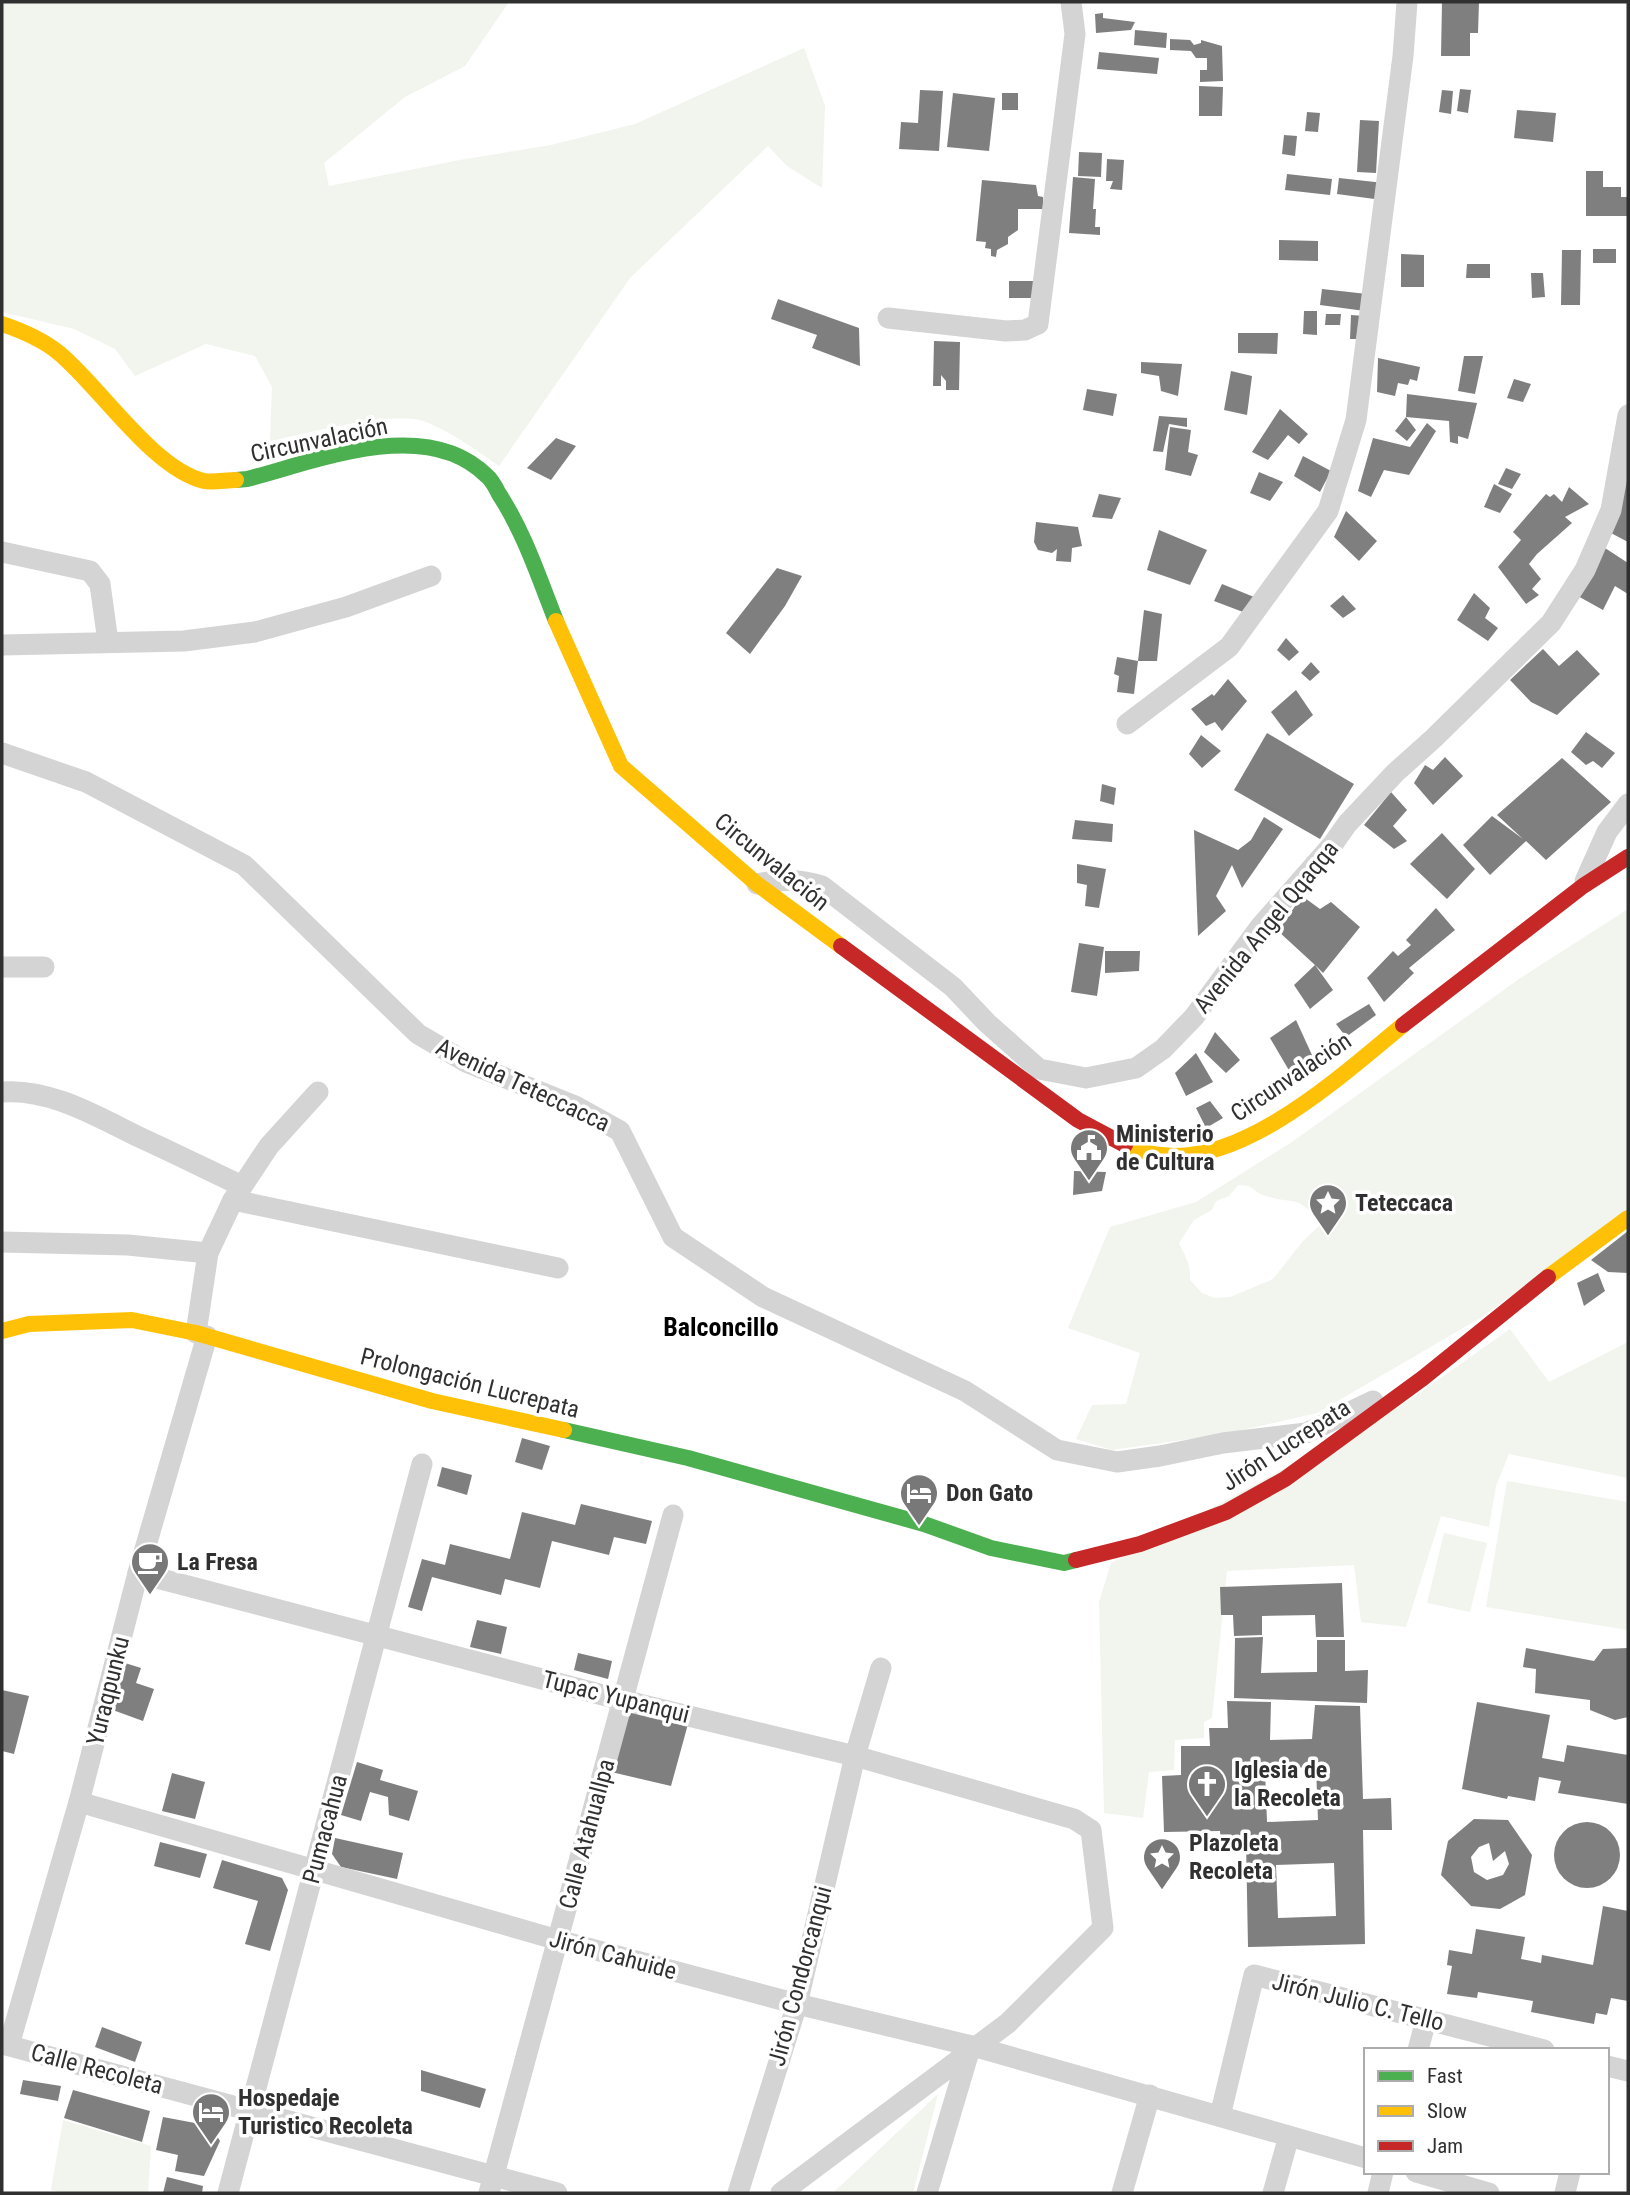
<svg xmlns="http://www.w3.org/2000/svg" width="1630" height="2195" viewBox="0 0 1630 2195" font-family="'Roboto Condensed',sans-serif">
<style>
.green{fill:#f1f5ed;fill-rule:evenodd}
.building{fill:#7f7f7f;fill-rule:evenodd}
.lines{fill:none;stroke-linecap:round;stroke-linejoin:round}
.street{stroke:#d4d4d4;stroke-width:21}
.fast{stroke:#4caf50;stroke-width:16}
.slow{stroke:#ffc107;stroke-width:16}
.jam{stroke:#c62828;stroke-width:16}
.labels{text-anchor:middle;stroke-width:7;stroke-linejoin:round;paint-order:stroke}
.street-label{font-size:24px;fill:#303030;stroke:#fff}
.poi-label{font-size:24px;font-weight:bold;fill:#303030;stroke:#fff;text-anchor:start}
.neighbourhood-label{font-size:26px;font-weight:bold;fill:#000;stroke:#fff}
</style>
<rect width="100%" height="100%" fill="#fff"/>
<g class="green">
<path d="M 2,2 L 509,2 L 465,66 L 405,97 L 324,163 L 329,186 L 460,160 L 551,145 L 635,124 L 804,48 L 825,106 L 822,188 L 787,166 L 768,146 L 630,278 L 499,466 C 479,452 438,422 414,419 C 377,414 309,433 270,441 L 272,387 L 255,356 L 206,344 L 135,376 L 115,349 L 74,329 L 2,312 Z"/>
<path d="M 1628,909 L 1628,1211 L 1482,1317 L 1317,1413 L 1225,1434 L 1112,1450 L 1076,1439 L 1092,1405 L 1126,1404 L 1140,1353 L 1068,1328 L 1110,1227 L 1196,1202 L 1292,1142 L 1519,979 ZM 1238,1185 C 1254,1185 1251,1190 1263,1195 C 1294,1206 1299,1192 1320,1225 L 1303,1241 L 1273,1279 L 1264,1283 L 1230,1297 L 1215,1298 L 1202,1293 L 1190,1280 C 1191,1263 1185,1257 1179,1243 L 1194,1220 L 1212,1210 L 1216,1201 L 1229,1196 Z"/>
<polygon points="1510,1329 1549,1382 1628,1342 1628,1478 1509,1454 1496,1486 1489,1527 1441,1516 1406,1627 1361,1622 1354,1565 1227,1571 1212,1718 1204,1722 1204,1738 1175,1740 1174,1770 1149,1772 1143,1818 1104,1813 1099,1602 1111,1563 1408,1401"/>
<polygon points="1507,1481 1628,1502 1628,1630 1486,1607"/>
<polygon points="1444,1533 1487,1543 1470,1612 1427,1603"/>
<polygon points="938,2094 913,2193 833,2193"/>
<polygon points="63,2120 151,2146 148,2193 62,2193 51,2190"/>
</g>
<g class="building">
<polygon points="1442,2 1479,2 1478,33 1470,33 1470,56 1441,56"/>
<polygon points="1103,13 1103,18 1135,22 1131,30 1096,33 1095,14"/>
<polygon points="1135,30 1167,33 1166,48 1134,45"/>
<polygon points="1170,39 1190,40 1194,45 1201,43 1201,40 1222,46 1223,81 1200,82 1200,70 1207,70 1207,58 1196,58 1191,51 1170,50"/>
<polygon points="1099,52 1159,58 1157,74 1097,69"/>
<polygon points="1199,86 1223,87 1222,116 1199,116"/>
<polygon points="1460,89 1471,90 1468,113 1457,111"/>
<polygon points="920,90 943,91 939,151 899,149 901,122 918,123"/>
<polygon points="1442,90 1453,91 1451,114 1439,112"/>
<polygon points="953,93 995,98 989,151 947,147"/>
<rect x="1002" y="93" width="16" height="17"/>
<polygon points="1517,110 1556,113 1553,142 1514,138"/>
<polygon points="1307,112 1320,113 1318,132 1305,131"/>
<polygon points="1360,120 1379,121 1376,173 1357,172"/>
<polygon points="1284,135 1297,136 1295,156 1282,154"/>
<polygon points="1079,152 1102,153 1101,177 1078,176"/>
<polygon points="1107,159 1124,160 1122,190 1110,189 1113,181 1106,181"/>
<polygon points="1586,171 1603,171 1603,187 1621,187 1621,197 1628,197 1628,216 1586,216"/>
<polygon points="1287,174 1332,179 1330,195 1285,190"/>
<polygon points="1073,177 1095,179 1093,209 1096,209 1095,227 1100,227 1100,235 1069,233"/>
<polygon points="1339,178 1384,183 1382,200 1337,194"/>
<polygon points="982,180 1036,185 1038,196 1043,197 1043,209 1018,209 1018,230 1008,237 1008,244 997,250 996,257 991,256 991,249 985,248 986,242 976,241"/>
<polygon points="1279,240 1318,241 1318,261 1279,260"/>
<rect x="1593" y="249" width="23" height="14"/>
<polygon points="1562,250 1581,250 1580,305 1561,305"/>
<polygon points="1401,254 1424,255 1424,287 1401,287"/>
<polygon points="1467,264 1490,264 1490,278 1466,278"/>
<polygon points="1531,273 1543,273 1545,297 1532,298"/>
<rect x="1009" y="281" width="25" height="17"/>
<polygon points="1322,289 1367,294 1365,311 1320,305"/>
<polygon points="778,299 859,328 860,366 812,348 817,335 771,319"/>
<polygon points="1304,311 1317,311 1317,335 1303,334"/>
<polygon points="1326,314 1341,314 1340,325 1325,325"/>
<polygon points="1351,315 1364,316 1364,339 1350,339"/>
<polygon points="1238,333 1278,333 1277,354 1238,353"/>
<polygon points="934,341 960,342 959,390 946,390 946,381 941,375 941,386 933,386"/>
<polygon points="1464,356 1483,356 1475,394 1458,391"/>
<polygon points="1378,358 1420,367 1417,381 1410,379 1408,385 1398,383 1395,396 1377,392"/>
<polygon points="1141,362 1182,364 1178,396 1161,391 1159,376 1141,373"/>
<polygon points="1231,371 1252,376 1247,415 1224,410"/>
<polygon points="1514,379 1531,384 1523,402 1507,398"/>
<polygon points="1087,389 1117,394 1113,416 1083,410"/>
<polygon points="1407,394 1477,403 1468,439 1458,436 1458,444 1450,442 1449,421 1406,417 1416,430 1407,441 1395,431 1406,417"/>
<polygon points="1280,409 1308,434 1299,444 1288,435 1268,460 1252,452"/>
<polygon points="1159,416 1187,418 1187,427 1169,424 1163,452 1153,451"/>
<polygon points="1427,423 1436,431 1409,475 1384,470 1371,497 1358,491 1373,438 1410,447"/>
<polygon points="1170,427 1191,430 1188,452 1198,455 1191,476 1165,470"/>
<polygon points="556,438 576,446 551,480 527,468"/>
<polygon points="1303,456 1331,471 1320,492 1294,476"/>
<polygon points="1506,468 1521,474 1512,489 1498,484"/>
<polygon points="1259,472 1283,482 1270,501 1250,493"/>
<polygon points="1628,475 1628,542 1609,532"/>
<polygon points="1494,484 1512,494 1500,513 1484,507"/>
<polygon points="1569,487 1589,504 1565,517 1572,523 1537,554 1529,564 1541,579 1532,589 1539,595 1526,604 1498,567 1521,540 1513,532 1546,494 1550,497 1554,494 1562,502"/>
<polygon points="1099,494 1121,498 1112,519 1092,517"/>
<polygon points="1346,511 1377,541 1359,561 1334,537"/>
<polygon points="1036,522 1078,527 1082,546 1072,548 1071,562 1056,561 1057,549 1052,553 1038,550 1034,542"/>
<polygon points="1159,530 1207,550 1190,585 1147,570"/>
<polygon points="1605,548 1628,563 1628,594 1615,586 1603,610 1576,595"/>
<polygon points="777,568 802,576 785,606 750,654 726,633"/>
<polygon points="1222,584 1254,597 1243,612 1214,601"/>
<polygon points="1474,593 1490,608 1485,618 1498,628 1488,641 1457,620"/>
<polygon points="1343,595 1356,609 1343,618 1330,606"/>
<polygon points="1144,610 1162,614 1157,661 1138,661"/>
<polygon points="1286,638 1299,652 1289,661 1277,650"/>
<polygon points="1543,649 1559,666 1577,650 1600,674 1557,715 1531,702 1510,680"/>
<polygon points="1117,657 1138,661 1134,694 1117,692 1119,676 1114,674"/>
<polygon points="1311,662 1320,672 1310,681 1301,673"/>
<polygon points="1228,679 1247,701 1222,731 1215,722 1206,726 1191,709 1212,694 1214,696"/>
<polygon points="1296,690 1313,715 1289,736 1271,712"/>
<polygon points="1586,732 1615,753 1602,768 1593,761 1586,765 1571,752"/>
<polygon points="1267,733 1354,784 1320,839 1234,790"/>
<polygon points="1201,735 1221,751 1202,768 1189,754"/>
<polygon points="1445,757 1463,776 1433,805 1414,783 1425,765 1433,770"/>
<polygon points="1562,758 1611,802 1546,860 1526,841 1490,875 1463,845 1492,816 1523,839 1497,815"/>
<polygon points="1102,784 1116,788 1114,805 1100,801"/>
<polygon points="1391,792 1407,810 1393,826 1407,841 1394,849 1364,825"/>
<polygon points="1264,817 1283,829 1242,888 1232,865 1216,896 1226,911 1198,936 1194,830 1238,850 1251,840"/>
<polygon points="1075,820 1113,824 1112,842 1072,839"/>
<polygon points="1442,833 1475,869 1447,899 1410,864"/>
<polygon points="1077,864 1106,869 1099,908 1085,906 1087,885 1077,883"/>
<polygon points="1302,896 1320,909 1331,902 1360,927 1323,973 1315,965 1333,990 1310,1009 1294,985 1315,965 1278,931"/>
<polygon points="1436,908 1455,930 1409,968 1414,973 1384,1002 1367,978 1393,951 1398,956 1411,945 1406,940"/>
<polygon points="1079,943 1104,947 1097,996 1071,992"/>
<polygon points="1105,951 1140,951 1139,971 1105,973"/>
<polygon points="1369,1004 1376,1015 1346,1037 1336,1024"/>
<polygon points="1296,1020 1317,1066 1297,1084 1270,1038"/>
<polygon points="1215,1032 1240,1060 1226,1073 1204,1052"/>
<polygon points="1196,1053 1213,1082 1186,1096 1175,1073"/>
<polygon points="1210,1101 1223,1118 1206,1128 1196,1108"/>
<polygon points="1074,1171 1106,1172 1102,1191 1073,1195"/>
<polygon points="1628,1231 1628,1273 1608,1272 1591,1260"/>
<polygon points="1598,1273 1605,1291 1584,1306 1577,1283"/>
<polygon points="522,1438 550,1446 542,1470 515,1462"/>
<polygon points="442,1467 472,1475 467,1495 437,1486"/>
<polygon points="581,1504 652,1521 646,1544 614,1537 609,1555 552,1541 540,1588 505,1579 501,1595 432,1577 422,1611 408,1607 422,1559 445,1565 450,1544 510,1559 522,1512 575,1525"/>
<polygon points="1342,1583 1344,1637 1316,1637 1315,1615 1262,1616 1262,1635 1234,1636 1233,1615 1221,1615 1220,1587"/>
<polygon points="477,1620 507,1627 501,1654 470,1647"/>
<polygon points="1263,1637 1261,1673 1317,1672 1317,1640 1345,1640 1345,1671 1368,1670 1367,1703 1234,1698 1235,1638"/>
<polygon points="1526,1648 1594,1661 1603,1649 1628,1648 1628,1717 1615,1720 1590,1710 1590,1700 1535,1693 1536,1669 1523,1667"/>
<polygon points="578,1653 612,1661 608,1679 574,1670"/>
<polygon points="125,1663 141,1668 136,1683 154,1689 143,1721 110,1709"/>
<polygon points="2,1690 29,1696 14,1754 2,1751"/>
<path d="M 1227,1701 L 1271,1702 L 1270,1740 L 1312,1739 L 1315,1705 L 1360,1706 L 1363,1799 L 1391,1798 L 1392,1830 L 1363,1830 L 1365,1944 L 1248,1947 L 1246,1841 L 1221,1842 L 1220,1831 L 1164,1832 L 1162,1776 L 1181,1775 L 1181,1746 L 1210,1746 L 1209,1728 L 1228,1728 ZM 1316,1767 L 1318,1820 L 1267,1822 L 1265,1769 ZM 1334,1863 L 1336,1916 L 1278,1918 L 1276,1865 Z"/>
<polygon points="1477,1702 1550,1715 1542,1758 1564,1762 1567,1745 1628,1755 1628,1804 1558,1793 1561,1781 1539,1777 1535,1801 1508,1796 1507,1799 1462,1789"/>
<polygon points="624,1708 688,1724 671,1786 607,1771"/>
<polygon points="357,1762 383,1770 380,1780 418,1791 409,1821 389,1815 388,1797 370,1792 361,1821 341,1815"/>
<polygon points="172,1773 205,1782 195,1819 162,1811"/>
<path d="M 1474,1819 L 1508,1820 L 1532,1855 L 1525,1895 L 1500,1909 L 1471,1906 L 1441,1875 L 1448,1841 ZM 1489,1843 L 1493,1861 L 1505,1851 L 1509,1864 L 1503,1875 L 1487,1880 L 1474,1872 L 1471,1857 L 1479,1847 Z"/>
<circle cx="1587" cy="1855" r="33"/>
<polygon points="335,1838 403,1853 397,1879 341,1867 332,1854"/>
<polygon points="160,1842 207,1854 200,1878 154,1866"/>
<polygon points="222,1860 282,1878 288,1890 270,1951 245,1944 258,1901 213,1888"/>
<polygon points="1603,1906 1628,1911 1628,2001 1611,1998 1607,2015 1596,2013 1594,2024 1531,2012 1533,2001 1478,1992 1477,1998 1447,1994 1452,1966 1447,1965 1449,1950 1472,1954 1476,1929 1525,1937 1521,1959 1541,1963 1542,1955 1593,1965"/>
<polygon points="102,2027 142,2042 135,2062 95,2047"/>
<polygon points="421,2070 486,2089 480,2108 421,2091"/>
<polygon points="23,2080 61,2086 58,2101 20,2094"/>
<polygon points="73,2090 150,2111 142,2142 64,2118"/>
<polygon points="163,2117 211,2126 220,2141 204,2176 175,2171 178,2155 156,2150"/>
<polygon points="167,2177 203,2186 202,2193 163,2193"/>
</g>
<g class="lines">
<g class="street">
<polyline points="888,318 1006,331 1025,330 1038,324 1075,34 1071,2"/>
<polyline points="2,552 90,571 100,584 108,642"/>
<polyline points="2,645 184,641 255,632 346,607 431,576"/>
<polyline points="1127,724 1229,647 1328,511 1356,420 1403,56 1407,2"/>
<polyline points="2,753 86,782 244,865 418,1034 466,1062 575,1106 620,1131 673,1237 763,1297 965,1391 1057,1450 1117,1462 1160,1456 1223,1443 1306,1433 1373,1401"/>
<polyline points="1585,881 1607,832 1628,804"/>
<path d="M 757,884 C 781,879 799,879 822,886 L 953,987 L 987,1023 L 1039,1069 L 1086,1078 L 1136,1068 L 1163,1049 L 1194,1017 L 1260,927 L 1333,844 L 1347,824 L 1395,773 L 1434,738 L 1551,623 L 1585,570 L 1611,510 L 1628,415"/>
<polyline points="2,967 44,967"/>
<path d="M 2,1092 C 50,1088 98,1117 139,1137 C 174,1153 208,1170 242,1186"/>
<polyline points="233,1200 558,1268"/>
<polyline points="2,1242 128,1245 208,1253"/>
<polyline points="196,1333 208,1253 233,1200 269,1146 318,1092"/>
<polyline points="138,1573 622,1700 855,1756 1074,1819 1091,1830 1103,1928 1008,2023 781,2193"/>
<polyline points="79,1802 558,1940 797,2004 976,2047 1366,2158"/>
<polyline points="2,2044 557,2193"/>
<polyline points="9,2045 79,1802 138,1573 207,1336"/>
<polyline points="1418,2050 1426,2020"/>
<polyline points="1607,2066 1628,2071"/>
<polyline points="1220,2116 1254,1975 1544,2050"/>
<polyline points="1416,2172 1489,2193"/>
<polyline points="228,2193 422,1464"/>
<polyline points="489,2193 673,1515"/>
<polyline points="738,2193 797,2004 855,1756 881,1668"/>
<polyline points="927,2193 968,2055"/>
<polyline points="1122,2193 1150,2095"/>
<polyline points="1273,2193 1289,2136"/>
<polyline points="1378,2193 1383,2172"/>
<polyline points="1565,2193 1570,2172"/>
</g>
<g class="fast">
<path d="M 236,480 L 247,479 C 318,461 426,415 487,476 C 492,480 496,488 499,494 C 524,532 539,578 556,621"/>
<polyline points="564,1430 688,1458 924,1524 991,1548 1064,1563 1076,1560"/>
</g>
<g class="slow">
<path d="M 2,324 C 23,331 42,339 59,353 C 100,387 153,469 204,481 C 213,483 226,480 236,480"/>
<polyline points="556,621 621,766 757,884 841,946"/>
<path d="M 1125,1145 C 1137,1149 1149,1154 1161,1155 C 1244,1166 1343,1074 1403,1025"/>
<polyline points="1548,1277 1628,1218"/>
<polyline points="2,1331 29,1324 132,1320 196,1333 432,1401 564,1430"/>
</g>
<g class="jam">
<polyline points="841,946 1078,1120 1125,1145"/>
<polyline points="1403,1025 1583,886 1628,857"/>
<polyline points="1076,1560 1140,1544 1226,1512 1285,1479 1423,1378 1548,1277"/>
</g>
</g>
<defs>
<symbol id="civic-pin" viewBox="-11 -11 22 30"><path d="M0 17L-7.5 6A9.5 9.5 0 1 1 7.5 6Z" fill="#787878" stroke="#fff"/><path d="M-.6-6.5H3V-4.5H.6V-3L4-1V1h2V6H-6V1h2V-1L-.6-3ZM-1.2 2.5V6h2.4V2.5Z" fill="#fff"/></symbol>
<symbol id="sight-pin" viewBox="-11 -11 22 30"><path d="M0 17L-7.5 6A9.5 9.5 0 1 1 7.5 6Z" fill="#787878" stroke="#fff"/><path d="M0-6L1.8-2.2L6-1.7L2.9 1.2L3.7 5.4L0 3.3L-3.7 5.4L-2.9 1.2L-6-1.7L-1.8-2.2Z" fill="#fff"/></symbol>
<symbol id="hotel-pin" viewBox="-11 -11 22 30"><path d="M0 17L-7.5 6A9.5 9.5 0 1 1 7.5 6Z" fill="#787878" stroke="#fff"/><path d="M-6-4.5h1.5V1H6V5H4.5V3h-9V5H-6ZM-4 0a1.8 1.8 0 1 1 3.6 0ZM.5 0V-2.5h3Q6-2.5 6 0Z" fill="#fff"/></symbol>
<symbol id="cafe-pin" viewBox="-11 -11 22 30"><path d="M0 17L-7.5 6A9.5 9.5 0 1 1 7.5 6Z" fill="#787878" stroke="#fff"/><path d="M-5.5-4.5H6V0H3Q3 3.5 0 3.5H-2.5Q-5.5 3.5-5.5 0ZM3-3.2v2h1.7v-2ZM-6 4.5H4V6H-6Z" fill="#fff"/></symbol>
<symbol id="church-pin" viewBox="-11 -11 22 30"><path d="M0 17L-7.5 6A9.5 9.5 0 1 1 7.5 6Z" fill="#787878" stroke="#fff"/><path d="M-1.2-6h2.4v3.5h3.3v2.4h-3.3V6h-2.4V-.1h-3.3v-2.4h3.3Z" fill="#fff"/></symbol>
</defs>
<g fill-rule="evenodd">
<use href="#civic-pin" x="1067" y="1126" width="44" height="60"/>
<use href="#sight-pin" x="1306" y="1181" width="44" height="60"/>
<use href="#hotel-pin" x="897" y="1471" width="44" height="60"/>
<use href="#cafe-pin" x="128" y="1540" width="44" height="60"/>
<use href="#church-pin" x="1185" y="1762" width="44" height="60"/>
<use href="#sight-pin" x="1140" y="1835" width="44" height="60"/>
<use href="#hotel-pin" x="189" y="2090" width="44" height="60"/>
</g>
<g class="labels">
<g class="street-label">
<text transform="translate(319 440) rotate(-12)" y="8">Circunvalación</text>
<text transform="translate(772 862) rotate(39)" y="8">Circunvalación</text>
<text transform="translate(1266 927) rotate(-51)" y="8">Avenida Angel Qqaqqa</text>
<text transform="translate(1291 1077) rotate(-34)" y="8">Circunvalación</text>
<text transform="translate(523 1085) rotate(25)" y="8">Avenida Teteccacca</text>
<text transform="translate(470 1383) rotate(14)" y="8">Prolongación Lucrepata</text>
<text transform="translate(1286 1445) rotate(-33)" y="8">Jirón Lucrepata</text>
<text transform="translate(108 1691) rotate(-76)" y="8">Yuraqpunku</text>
<text transform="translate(616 1697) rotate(14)" y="8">Tupac Yupanqui</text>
<text transform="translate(325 1829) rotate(-75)" y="8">Pumacahua</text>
<text transform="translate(587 1834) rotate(-75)" y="8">Calle Atahuallpa</text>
<text transform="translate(613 1955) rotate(15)" y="8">Jirón Cahuide</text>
<text transform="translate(800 1976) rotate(-75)" y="8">Jirón Condorcanqui</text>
<text transform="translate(1358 2002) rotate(14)" y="8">Jirón Julio C. Tello</text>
<text transform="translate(97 2069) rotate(15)" y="8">Calle Recoleta</text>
</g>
<g class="poi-label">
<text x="1116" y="1142">Ministerio<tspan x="1116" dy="28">de Cultura</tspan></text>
<text x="1355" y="1211">Teteccaca</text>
<text x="946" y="1501">Don Gato</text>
<text x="177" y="1570">La Fresa</text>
<text x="1234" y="1778">Iglesia de<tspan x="1234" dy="28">la Recoleta</tspan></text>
<text x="1189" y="1851">Plazoleta<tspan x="1189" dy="28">Recoleta</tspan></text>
<text x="238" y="2106">Hospedaje<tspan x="238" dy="28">Turistico Recoleta</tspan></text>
</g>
<g class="neighbourhood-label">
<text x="721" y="1336">Balconcillo</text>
</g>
</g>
<rect width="1630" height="2195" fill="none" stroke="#303030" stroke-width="7"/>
<rect x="1364" y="2048" width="245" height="126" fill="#ffffff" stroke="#acacac" stroke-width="2"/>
<rect x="1378" y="2071" width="35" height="10" fill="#4caf50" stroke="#acacac" stroke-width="2"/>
<text x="1427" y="2083" font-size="21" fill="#303030">Fast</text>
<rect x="1378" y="2106" width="35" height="10" fill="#ffc107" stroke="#acacac" stroke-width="2"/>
<text x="1427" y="2118" font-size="21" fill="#303030">Slow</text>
<rect x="1378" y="2141" width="35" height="10" fill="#c62828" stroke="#acacac" stroke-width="2"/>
<text x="1427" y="2153" font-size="21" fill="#303030">Jam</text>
</svg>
